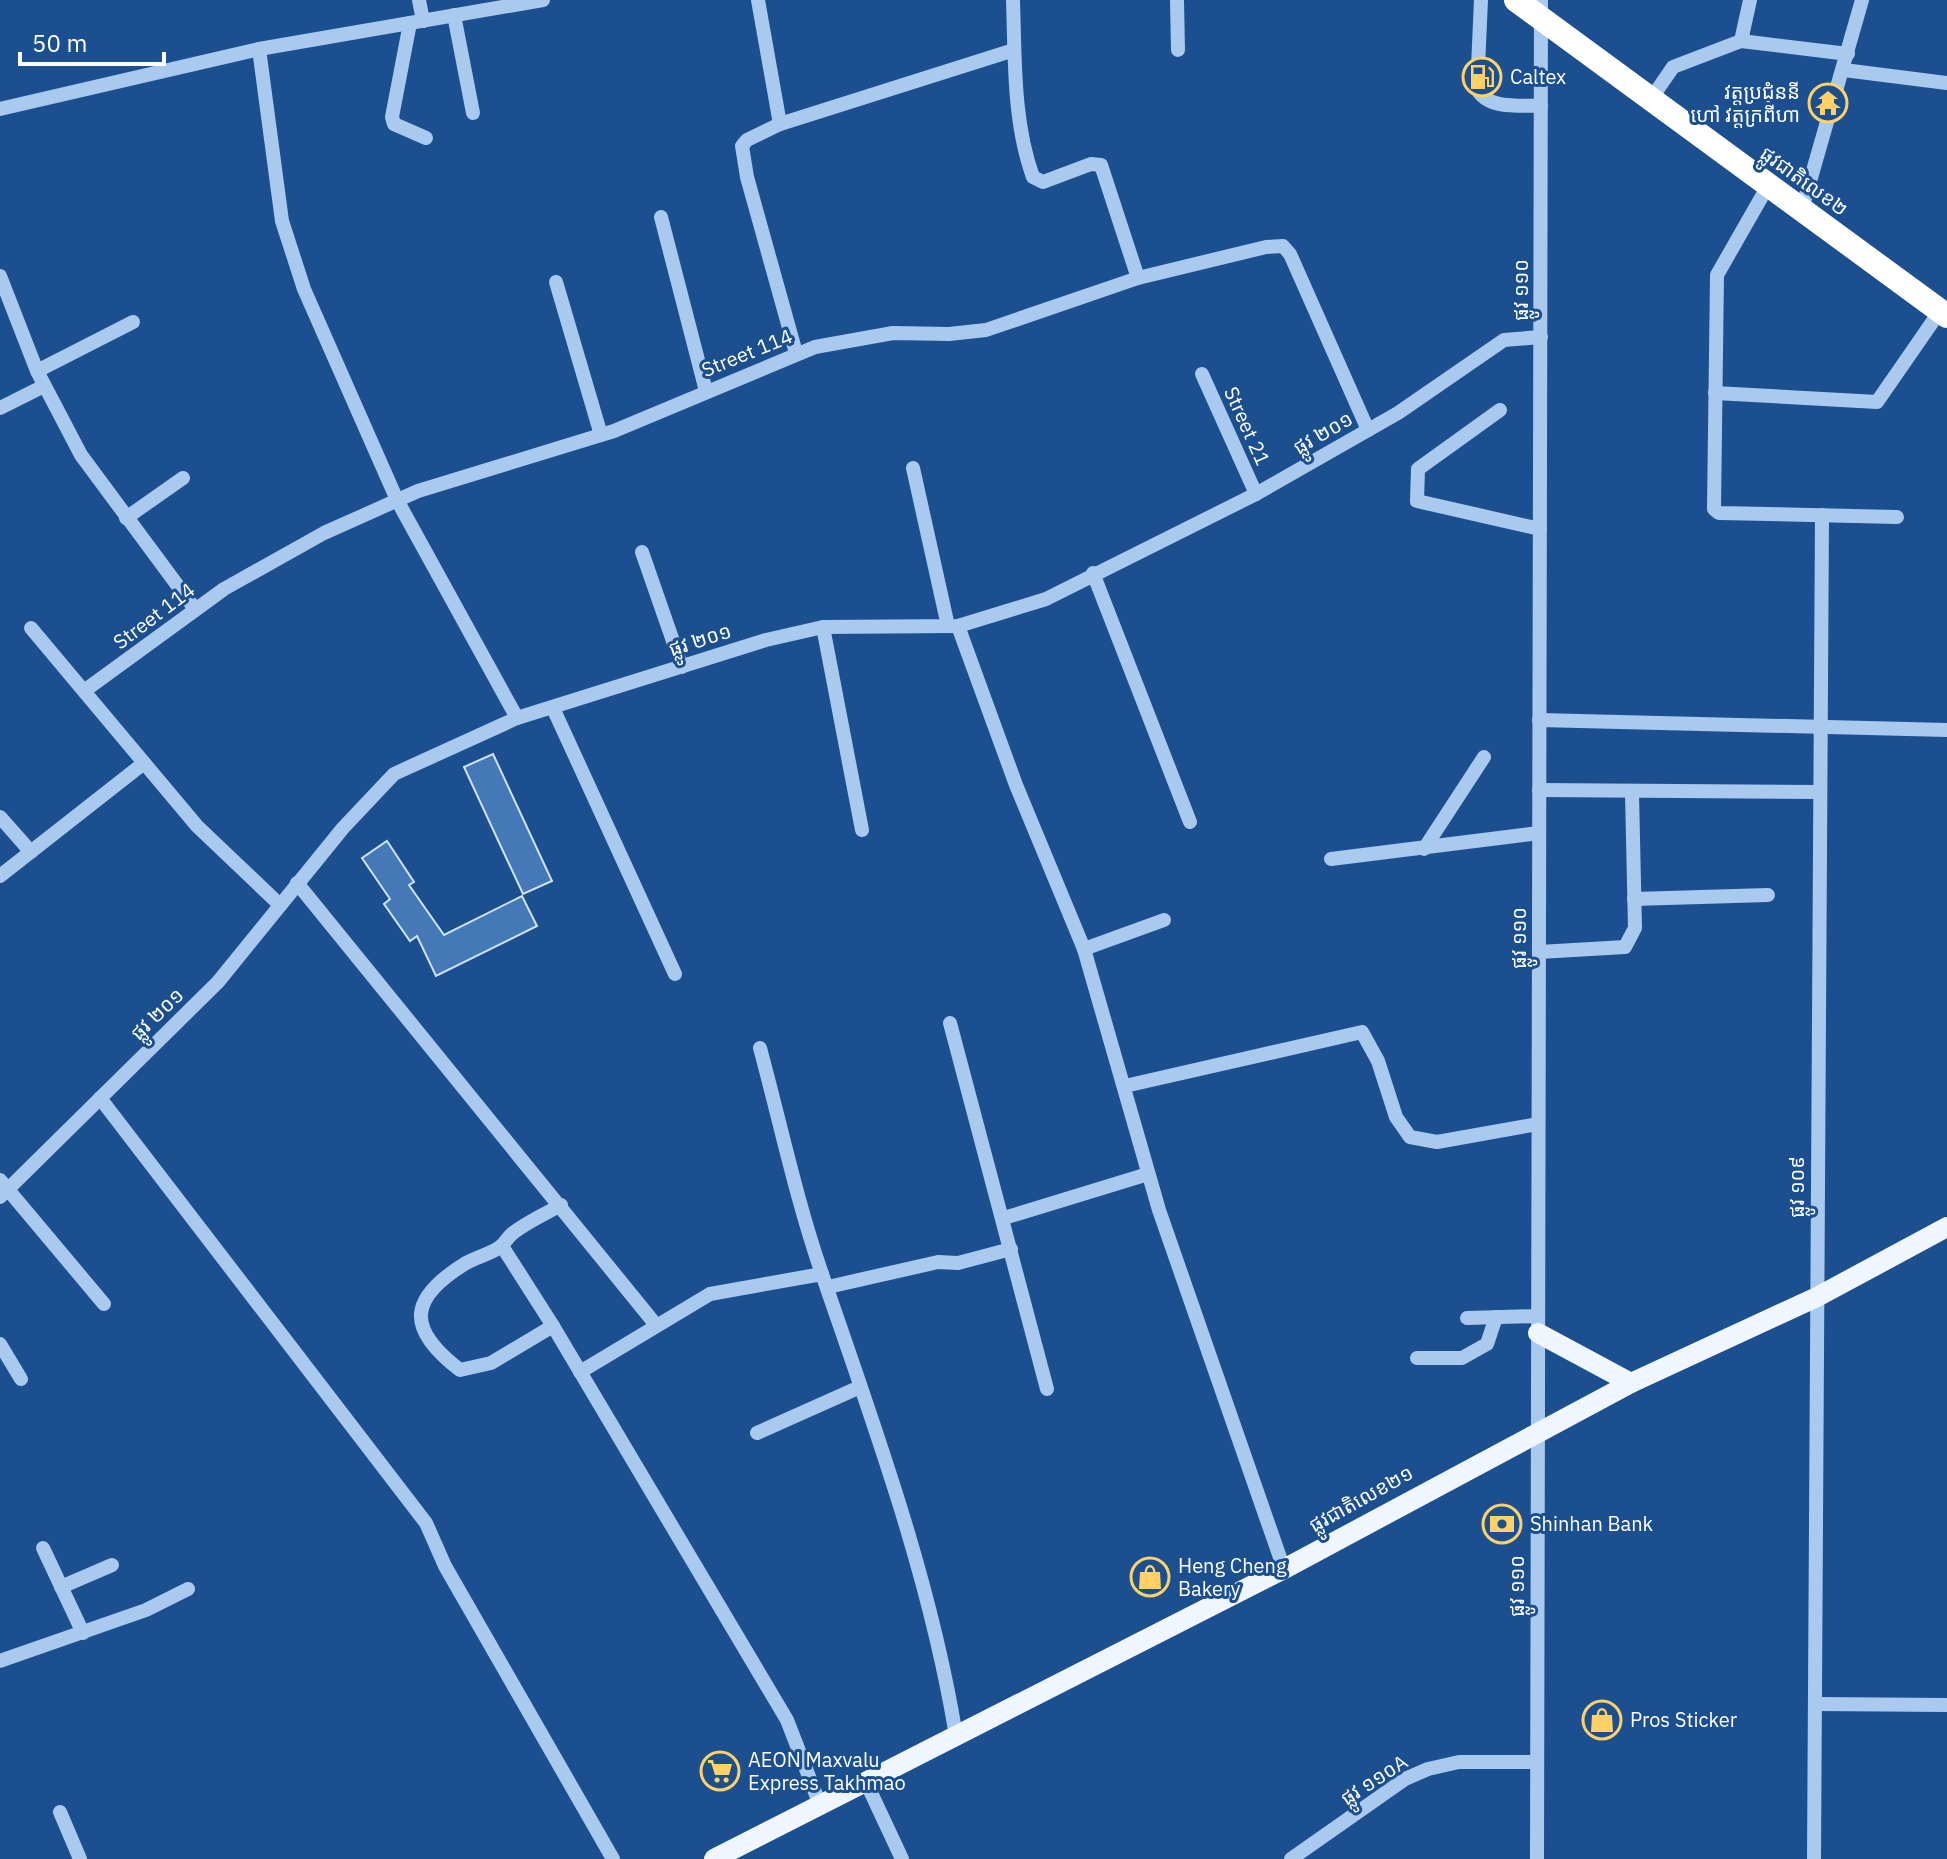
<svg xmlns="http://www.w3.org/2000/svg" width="1947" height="1859" viewBox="0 0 1947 1859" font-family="'IBM Plex Sans','Noto Sans Khmer',sans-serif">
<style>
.building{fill:#4478b7;stroke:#cfe3fa;stroke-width:2}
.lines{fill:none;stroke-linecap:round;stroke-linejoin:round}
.minor{stroke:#a9c9ee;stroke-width:14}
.major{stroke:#f0f6ff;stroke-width:20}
.highway{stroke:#fff;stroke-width:24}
.labels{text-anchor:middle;stroke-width:6;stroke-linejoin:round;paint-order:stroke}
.poi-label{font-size:20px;fill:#fff;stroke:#1b4f8f;text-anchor:start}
.street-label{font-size:20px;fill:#fff;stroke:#1b4f8f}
</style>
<rect width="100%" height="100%" fill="#1b4f8f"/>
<g class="building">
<polygon points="493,754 552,881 523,894 464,767"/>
<polygon points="387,841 414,882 409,885 444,935 522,896 537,926 436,976 417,936 410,941 384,904 390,899 362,858"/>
</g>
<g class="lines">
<g class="minor">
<polyline points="419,0 423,21"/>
<polyline points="758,0 780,124"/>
<path d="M 1013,0 C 1015,58 1013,122 1033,177 L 1043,182 L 1091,164 L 1101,165 L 1138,278"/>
<polyline points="1177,0 1178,50"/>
<path d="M 1481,0 L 1477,89 C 1488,110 1520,105 1541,106"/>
<polyline points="454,15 473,113"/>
<polyline points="410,23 392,117 394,124 426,138"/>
<polyline points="1741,41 1848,54"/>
<polyline points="259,49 282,221 304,289 397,500 517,718"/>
<polyline points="1844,70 1947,83"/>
<polyline points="1651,99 1673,67 1741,41 1750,0"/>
<polyline points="0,109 259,49 543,0"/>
<polyline points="1769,184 1717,275 1714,509 1719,513 1897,517"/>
<polyline points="1802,209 1862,0"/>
<polyline points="661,217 706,391"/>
<polyline points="0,276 37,371 81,455 195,609"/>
<polyline points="556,282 601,435"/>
<polyline points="796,353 747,177 742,146 747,140 780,124 1014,50"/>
<polyline points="37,371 133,322"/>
<polyline points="1202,374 1256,494"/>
<polyline points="1715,393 1877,402 1940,311"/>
<polyline points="0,408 44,386"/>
<polyline points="1500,410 1418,469 1417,501 1540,529"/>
<polyline points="913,468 948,626"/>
<polyline points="126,518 183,478"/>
<polyline points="642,552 682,667"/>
<polyline points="1093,573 1190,822"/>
<polyline points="958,626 1016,785 1084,949 1159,1210 1284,1569"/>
<polyline points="823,627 862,830"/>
<polyline points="31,628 197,826 280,905"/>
<polyline points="84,691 224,589 324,533 418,491 614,431 815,347 893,333 949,334 986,330 1138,278 1266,247 1283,246 1290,254 1368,430"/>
<polyline points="553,708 675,974"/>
<polyline points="1539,720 1947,730"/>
<polyline points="1539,790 1820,792"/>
<polyline points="0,817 31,852"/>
<polyline points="1424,849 1484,757"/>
<polyline points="1331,859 1539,833"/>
<polyline points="0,876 144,763"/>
<polyline points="297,883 656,1325"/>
<polyline points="1634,899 1768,895"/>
<polyline points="1084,949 1164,920"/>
<polyline points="1539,952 1625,947 1635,928 1632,793"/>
<polyline points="950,1023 1047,1389"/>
<path d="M 760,1048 C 780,1122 796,1198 821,1271 C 873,1423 930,1576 956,1736"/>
<polyline points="1125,1086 1362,1032 1378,1061 1396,1117 1410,1137 1437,1142 1538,1124"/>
<polyline points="100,1098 426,1523 445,1566 613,1859"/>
<polyline points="0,1180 104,1304"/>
<polyline points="0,1197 218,982 343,828 394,774 517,718 766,640 823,627 958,626 1046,599 1256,494 1398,413 1504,340 1541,337"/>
<polyline points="1004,1218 1148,1174"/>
<polyline points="502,1246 553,1326 787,1720 820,1805"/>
<polyline points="828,1287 938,1262 958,1263 1011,1249"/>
<polyline points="1467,1318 1538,1316"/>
<path d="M 553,1326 L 491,1363 L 460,1370 C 405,1328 409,1298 466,1263 C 477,1257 490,1254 500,1247 C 505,1243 508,1237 513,1233 C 527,1222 545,1214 561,1205"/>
<polyline points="0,1344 21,1379"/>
<polyline points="1417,1358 1462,1358 1487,1344 1496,1317"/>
<polyline points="580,1372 710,1294 822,1274"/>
<polyline points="757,1433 860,1387"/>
<polyline points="43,1548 83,1633"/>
<polyline points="61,1587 112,1565"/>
<polyline points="0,1661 146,1610 188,1589"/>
<polyline points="1815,1704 1947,1705"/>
<polyline points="866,1782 902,1859"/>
<polyline points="60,1812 80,1859"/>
<polyline points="1291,1859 1405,1779 1428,1769 1459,1762 1537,1762"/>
<polyline points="1537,1859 1541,0"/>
<polyline points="1814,1859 1822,515"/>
</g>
<g class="major">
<polyline points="1538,1333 1631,1383"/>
<polyline points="714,1859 1284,1569 1631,1383 1817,1297 1947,1227"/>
</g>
<polyline class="highway" points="1516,0 1947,316"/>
</g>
<defs>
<symbol id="fuel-ring" viewBox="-11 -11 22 22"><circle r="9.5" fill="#1b4f8f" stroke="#ffd166" stroke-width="1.5"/><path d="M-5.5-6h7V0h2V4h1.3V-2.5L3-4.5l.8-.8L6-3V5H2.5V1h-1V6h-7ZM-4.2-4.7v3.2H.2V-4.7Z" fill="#ffd166"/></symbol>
<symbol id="temple-ring" viewBox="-11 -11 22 22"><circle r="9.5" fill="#1b4f8f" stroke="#ffd166" stroke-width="1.5"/><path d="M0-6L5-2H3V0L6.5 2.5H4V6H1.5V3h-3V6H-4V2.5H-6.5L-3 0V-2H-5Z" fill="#ffd166"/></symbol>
<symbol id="bank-ring" viewBox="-11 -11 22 22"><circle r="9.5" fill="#1b4f8f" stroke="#ffd166" stroke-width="1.5"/><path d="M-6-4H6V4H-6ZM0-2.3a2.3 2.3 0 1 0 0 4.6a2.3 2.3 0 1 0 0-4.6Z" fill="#ffd166"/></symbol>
<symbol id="shop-ring" viewBox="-11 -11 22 22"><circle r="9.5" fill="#1b4f8f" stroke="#ffd166" stroke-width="1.5"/><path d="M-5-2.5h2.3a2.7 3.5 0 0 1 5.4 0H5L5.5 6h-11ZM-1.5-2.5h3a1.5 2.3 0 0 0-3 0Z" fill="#ffd166"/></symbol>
<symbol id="supermarket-ring" viewBox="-11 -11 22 22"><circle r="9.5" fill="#1b4f8f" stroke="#ffd166" stroke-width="1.5"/><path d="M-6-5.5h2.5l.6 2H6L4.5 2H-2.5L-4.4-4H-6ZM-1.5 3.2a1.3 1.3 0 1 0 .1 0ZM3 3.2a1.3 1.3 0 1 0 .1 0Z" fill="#ffd166"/></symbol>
</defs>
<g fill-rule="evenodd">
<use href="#fuel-ring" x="1460" y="55" width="44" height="44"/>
<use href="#temple-ring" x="1806" y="81" width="44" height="44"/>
<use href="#bank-ring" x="1480" y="1502" width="44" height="44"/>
<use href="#shop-ring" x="1128" y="1555" width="44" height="44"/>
<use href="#shop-ring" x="1580" y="1698" width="44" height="44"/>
<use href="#supermarket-ring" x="698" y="1749" width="44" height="44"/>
</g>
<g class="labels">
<g class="poi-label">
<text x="1510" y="84">Caltex</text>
<text x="1800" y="99" text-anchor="end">វត្តប្រជុំននី<tspan x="1800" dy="23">ហៅ វត្តក្រពីហា</tspan></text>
<text x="1530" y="1531">Shinhan Bank</text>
<text x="1178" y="1573">Heng Cheng<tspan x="1178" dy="23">Bakery</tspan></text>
<text x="1630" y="1727">Pros Sticker</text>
<text x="748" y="1767">AEON Maxvalu<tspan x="748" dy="23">Express Takhmao</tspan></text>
</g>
<g class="street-label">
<text transform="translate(1804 181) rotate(36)" y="7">ផ្លូវជាតិលេខ២</text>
<text transform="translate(1521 290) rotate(-90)" y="7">ផ្លូវ ១១០</text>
<text transform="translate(747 353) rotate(-22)" y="7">Street 114</text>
<text transform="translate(1247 426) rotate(66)" y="7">Street 21</text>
<text transform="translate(1323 433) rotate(-30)" y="7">ផ្លូវ ២០១</text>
<text transform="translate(154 616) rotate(-37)" y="7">Street 114</text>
<text transform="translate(700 640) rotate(-18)" y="7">ផ្លូវ ២០១</text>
<text transform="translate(1519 938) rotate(-90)" y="7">ផ្លូវ ១១០</text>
<text transform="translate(157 1014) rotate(-44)" y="7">ផ្លូវ ២០១</text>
<text transform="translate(1797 1187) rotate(-90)" y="7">ផ្លូវ ១០៩</text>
<text transform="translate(1361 1499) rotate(-29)" y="7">ផ្លូវជាតិលេខ២១</text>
<text transform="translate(1517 1586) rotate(-90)" y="7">ផ្លូវ ១១០</text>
<text transform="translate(1374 1780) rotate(-33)" y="7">ផ្លូវ ១១០A</text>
</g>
</g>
<path d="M20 52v12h144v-12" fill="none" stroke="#ffffff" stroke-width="4"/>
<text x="32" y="52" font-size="24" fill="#ffffff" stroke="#1b4f8f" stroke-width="6" paint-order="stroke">50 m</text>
</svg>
